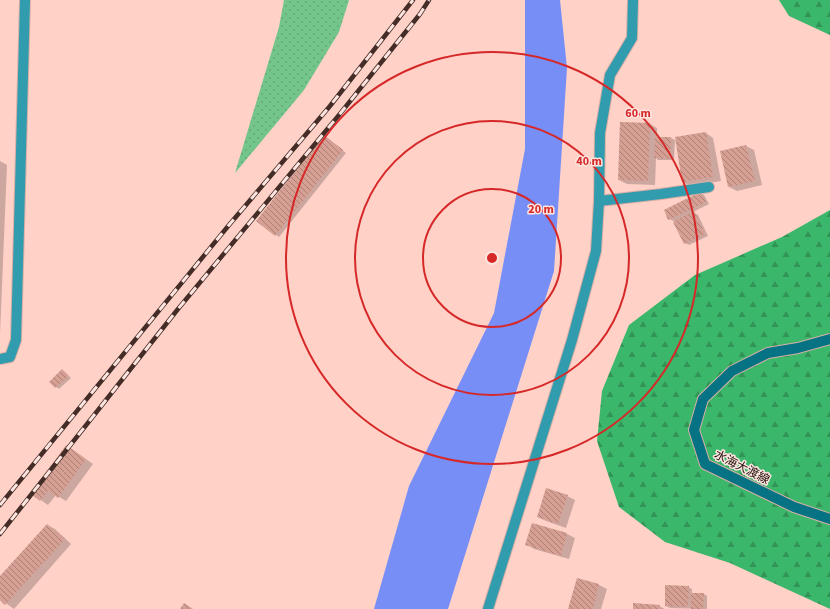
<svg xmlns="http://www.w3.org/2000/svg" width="830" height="609" viewBox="0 0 830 609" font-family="'Source Sans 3','Noto Sans JP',sans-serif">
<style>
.grass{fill:url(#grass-dots)}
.forest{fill:url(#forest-firs)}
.water{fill:#788ef7}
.shadow{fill:#0003}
.building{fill:url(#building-back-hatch)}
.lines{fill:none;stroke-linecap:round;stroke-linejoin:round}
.minor-casing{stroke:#d8aea5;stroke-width:12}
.secondary-casing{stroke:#d8aea5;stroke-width:12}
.minor{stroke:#329caf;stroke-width:10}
.secondary{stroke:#057384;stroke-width:10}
.rail-casing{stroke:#442c27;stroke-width:4.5}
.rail{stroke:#fce4df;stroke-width:3;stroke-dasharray:9;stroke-linecap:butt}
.ring{fill:none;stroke:#d62828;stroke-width:2}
.labels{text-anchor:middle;stroke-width:3;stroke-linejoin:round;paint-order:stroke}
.street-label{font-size:12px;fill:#24100c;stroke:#fce4df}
.centre{fill:#d62828;stroke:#fce4df;stroke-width:2}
.ring-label{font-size:12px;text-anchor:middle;font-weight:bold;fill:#d62828;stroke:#fce4df;stroke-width:3;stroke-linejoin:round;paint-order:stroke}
</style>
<defs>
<pattern id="grass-dots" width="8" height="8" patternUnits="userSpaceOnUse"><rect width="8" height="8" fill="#73c58b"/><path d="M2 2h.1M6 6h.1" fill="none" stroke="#63a877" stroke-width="1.8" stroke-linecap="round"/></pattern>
<pattern id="forest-firs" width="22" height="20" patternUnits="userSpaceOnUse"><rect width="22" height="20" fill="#3bb76b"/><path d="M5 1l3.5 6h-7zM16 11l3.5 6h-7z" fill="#319356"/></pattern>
<pattern id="building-back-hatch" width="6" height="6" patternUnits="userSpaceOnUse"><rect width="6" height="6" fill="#d59f93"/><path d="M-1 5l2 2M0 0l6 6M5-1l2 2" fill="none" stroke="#ad8076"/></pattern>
</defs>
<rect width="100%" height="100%" fill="#ffd1c7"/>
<polygon class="grass" points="284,0 349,0 339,32 304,90 235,173 279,27"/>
<g class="forest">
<polygon points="779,0 830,0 830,35 789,16"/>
<polygon points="830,210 830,609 730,563 665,542 619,507 597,441 602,391 629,325 695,275 782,237"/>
</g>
<polygon class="water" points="525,0 560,0 567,68 554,271 448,609 374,609 409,486 494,313 525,149"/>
<g class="shadow">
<polygon points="650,124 657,128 657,138 671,138 675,140 674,160 658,160 656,158 655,185 627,184 619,180"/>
<polygon points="706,133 713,138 721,181 691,186 683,182"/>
<polygon points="324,136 346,153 279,237 257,221"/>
<polygon points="746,146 754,150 762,185 737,191 729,187"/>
<polygon points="0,161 7,165 0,334"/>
<polygon points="700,193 704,195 709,204 693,212 698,215 708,236 689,245 685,243 674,221 669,219 665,210"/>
<polygon points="62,370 71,378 59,389 50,382"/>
<polygon points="67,446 93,464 66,501 56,495 48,505 32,494"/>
<polygon points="567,496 575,500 566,528 546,521 538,517"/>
<polygon points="532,524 567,534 575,538 569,559 534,549 526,544"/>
<polygon points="47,525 55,529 71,544 14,609 0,599 0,578"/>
<polygon points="577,579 599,585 607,589 601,609 569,609"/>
<polygon points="688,587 692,589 692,594 704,594 707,596 707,609 670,608 666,606"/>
<polygon points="659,606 665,609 634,609"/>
</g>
<g class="building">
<polygon points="620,122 650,123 648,181 618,180"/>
<polygon points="706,132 713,177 682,182 675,137"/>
<polygon points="324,135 343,150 275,236 256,221"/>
<polygon points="655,137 671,137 671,159 654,158"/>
<polygon points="746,145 755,181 728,187 720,151"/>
<polygon points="700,192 706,202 668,220 664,210"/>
<polygon points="694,211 705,234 684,244 673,222"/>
<polygon points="62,369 69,376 55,388 49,382"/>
<polygon points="66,445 86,459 58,498 48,491 40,501 31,494"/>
<polygon points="546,488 568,495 558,524 537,517"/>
<polygon points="532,523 567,533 561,556 525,545"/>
<polygon points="47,524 65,539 5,605 0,600 0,576"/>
<polygon points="577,578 599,584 593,609 568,609"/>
<polygon points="665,585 689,586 688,607 665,606"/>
<polygon points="691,593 704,593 703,609 691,609"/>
<polygon points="184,603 193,609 180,609"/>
<polygon points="633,603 660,605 659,609 633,609"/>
</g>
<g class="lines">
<defs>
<g id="minor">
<polyline points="599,201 661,194 709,187"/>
<polyline points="0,359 10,357 16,340 25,0"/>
<polyline points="488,609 572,340 596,251 599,201 600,133 610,75 632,38 633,0"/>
</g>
<polyline id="secondary" points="830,339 798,348 768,353 732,371 703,399 694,430 705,464 794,507 830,519"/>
</defs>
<use href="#minor" class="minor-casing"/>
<use href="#secondary" class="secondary-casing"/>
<use href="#minor" class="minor"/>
<use href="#secondary" class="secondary"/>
<defs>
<g id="rail">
<polyline points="0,505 229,225 330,106 413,0"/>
<polyline points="0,534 178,309 339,115 420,14 429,0"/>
</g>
</defs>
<use href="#rail" class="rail-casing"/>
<use href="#rail" class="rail"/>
</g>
<g class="ring">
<circle cx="492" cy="258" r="69"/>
<circle cx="492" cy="258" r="137"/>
<circle cx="492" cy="258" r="206"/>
</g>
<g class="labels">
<g class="street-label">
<text transform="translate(742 467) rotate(27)" y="4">水海大渡線</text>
</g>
</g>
<circle cx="492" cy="258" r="6" class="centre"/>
<g class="ring-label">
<text x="638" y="117">60 m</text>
<text x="589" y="165">40 m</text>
<text x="541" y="213">20 m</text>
</g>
</svg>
